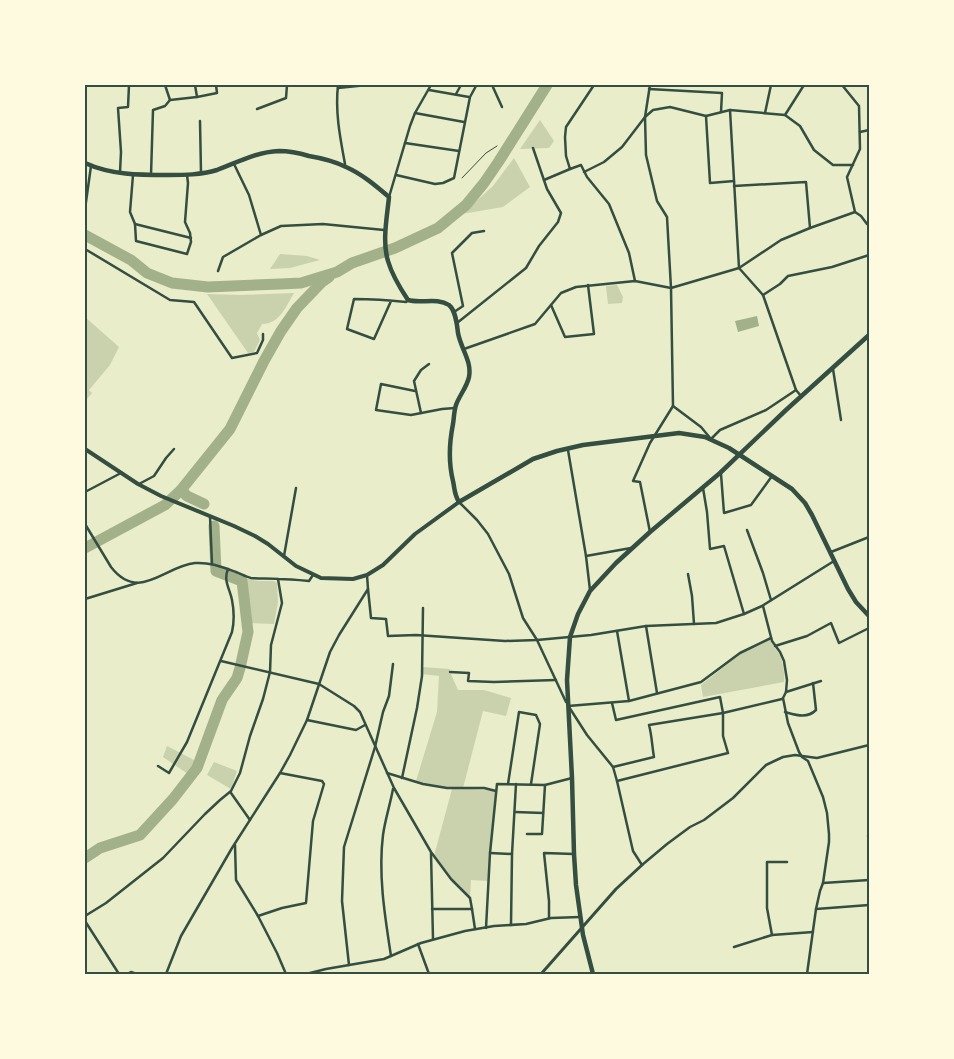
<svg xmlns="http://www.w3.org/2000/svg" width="954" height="1059" viewBox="0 0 954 1059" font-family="'Fira Sans Condensed',sans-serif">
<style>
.green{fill:#cad2ad}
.water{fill:#a3b18a}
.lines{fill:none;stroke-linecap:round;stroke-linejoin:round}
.river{stroke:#a3b18a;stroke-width:11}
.service{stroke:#344e41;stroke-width:1}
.minor{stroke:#344e41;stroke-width:2.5}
.tertiary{stroke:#344e41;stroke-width:3}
.secondary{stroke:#344e41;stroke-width:4}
.primary{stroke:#344e41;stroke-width:4.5}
.neatline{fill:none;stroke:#344e41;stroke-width:2}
</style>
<rect width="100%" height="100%" fill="#e9edc9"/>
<g class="green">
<polygon points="540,120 554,141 549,148 520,149"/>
<polygon points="514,158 530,187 503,207 462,214 493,186"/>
<polygon points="280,254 307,256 320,260 290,268 270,269"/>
<polygon points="617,285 623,297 622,303 608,304 606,286"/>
<path d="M 294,293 C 286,306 280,324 262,324 L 257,333 L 260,340 L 254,352 L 248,353 L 207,294 L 239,295 Z"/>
<polygon points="85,317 119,347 110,365 89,390 92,393 85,401"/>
<polygon points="243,578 258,581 274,581 277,583 278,602 274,624 250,623"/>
<path d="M 770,640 C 772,645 776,649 779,654 C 783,661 785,674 784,682 L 703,697 L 701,685 L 740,654 Z"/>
<polygon points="422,667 450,669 450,672 458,690 484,690 511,698 506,716 483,711 463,788 496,791 488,881 471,880 470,898 451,879 434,856 452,789 423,784 416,781 437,712 439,676 422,674"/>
<polygon points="167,746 196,761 188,774 163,757"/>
<polygon points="214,762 237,771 231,789 207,775"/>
</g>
<polygon class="water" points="757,316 759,326 738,332 735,321"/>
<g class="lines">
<g class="river">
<polyline points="85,235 131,260 147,273 172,283 208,287 281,284 301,283 337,272 352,263 395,248 438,228 466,205 484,183 499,161 547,85"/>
<polyline points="181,490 187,496 204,504"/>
<polyline points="85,548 165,505 181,490 230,429 264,361 281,331 297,308 322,282 329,277"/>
<polyline points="85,858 100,848 140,835 173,799 197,768 222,700 237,678 240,668 248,632 242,581 216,571 214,526"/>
</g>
<polyline class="service" points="462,178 486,153 497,146"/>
<g class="minor">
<polyline points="165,85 170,100 197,97 217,93 216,85"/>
<polyline points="195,85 197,97"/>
<path d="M 338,85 C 335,112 340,137 345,164 L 344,166"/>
<polyline points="492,85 502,107"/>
<polyline points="594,85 566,127 565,137 566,156 570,169 581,165 587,177 609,204 629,253 635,281"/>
<polyline points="650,85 645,117 646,155 657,201 667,217 671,288 739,268 781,240 810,228 855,212 861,216 867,224 869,224"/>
<polyline points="842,85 859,106 860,149 847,177 855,212"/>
<polyline points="338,88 367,85"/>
<polyline points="649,89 722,93 721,112"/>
<polyline points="429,90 469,97"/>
<polyline points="456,94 461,85"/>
<polyline points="257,109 286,98 287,85"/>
<polyline points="730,110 739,268 763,295 796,390 801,396"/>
<polyline points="415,113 464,122"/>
<polyline points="765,113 771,85"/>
<polyline points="785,115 804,85"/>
<polyline points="706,116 710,183 734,181"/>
<polyline points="200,121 201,173"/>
<polyline points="860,132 869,130"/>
<polyline points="405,143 459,151"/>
<polyline points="234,164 249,195 261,235"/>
<polyline points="120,172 121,152 118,108 128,107 129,85"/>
<polyline points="584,172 604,162 622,147 645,117 653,110 670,107 706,116 730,110 785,115 800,126 814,150 833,165 853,165"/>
<polyline points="133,175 130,212 135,224 136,241 187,254 191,242 190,233 185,222 188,183 187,175"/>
<polyline points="151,175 153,110 165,106 170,100"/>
<polyline points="396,175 435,184 443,183 454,178 470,97 476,86 478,85"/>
<polyline points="544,180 570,169"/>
<polyline points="734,186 806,182 810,228"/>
<polyline points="389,197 410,126 415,113 431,85"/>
<polyline points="85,209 91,166"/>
<polyline points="135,224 191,238"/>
<polyline points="85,249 170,300 194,302 232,358 257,353 263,340 263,334"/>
<polyline points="218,271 223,257 261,235 281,226 323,224 384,230"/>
<polyline points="763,295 780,284 788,276 832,267 869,255"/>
<path d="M 391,301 L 374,339 L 347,329 L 354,299 C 371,299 388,300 406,302 L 408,300"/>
<polyline points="551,305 565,337 594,334 588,285"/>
<polyline points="454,312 463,306 452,253 472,233 484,231"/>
<polyline points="457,323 526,268 539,246 558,222 561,213 547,189 533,148"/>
<polyline points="464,349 535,324 561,293 576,287 635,281 671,288 673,406 701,427 711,439 720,430 766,410 796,390"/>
<polyline points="833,369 841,420"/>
<polyline points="415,391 381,384 376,410 411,415 442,409 455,408"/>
<polyline points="421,413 414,381 421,370 429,364"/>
<polyline points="568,450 586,556 590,590"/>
<polyline points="721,474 724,513 751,505 772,476"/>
<polyline points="139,484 154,476 166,458 174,449"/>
<polyline points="703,488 707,512 710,549 724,546 744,614"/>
<polyline points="85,492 121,473"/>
<polyline points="459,502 477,520 488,534 509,574 523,618 537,640 566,702"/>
<polyline points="210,516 212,564"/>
<path d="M 85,524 L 111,567 C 139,603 164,566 195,563 C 210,562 222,567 236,572 C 241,574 246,577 251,578 C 260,579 269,578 278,579 C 288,579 299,580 309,581 L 313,575"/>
<polyline points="747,530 763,573 771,600"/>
<polyline points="650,532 640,482 633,481 650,443 673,406"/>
<polyline points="831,552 869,537"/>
<polyline points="284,556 296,488"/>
<polyline points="586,556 631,548"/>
<polyline points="688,574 692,596 694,624"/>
<polyline points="368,589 371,618 386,619 388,636 416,635 505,641 537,640 591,635 646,626 716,623 744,614 762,606 834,561"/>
<polyline points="85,599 137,583"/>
<polyline points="763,606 772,641 780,652 784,661 787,680 786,692 783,698 788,723 799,752 802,757 808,761 823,797 827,813 829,834 829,842 823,883 820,891 816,909 807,974"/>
<polyline points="646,626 657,693"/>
<polyline points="617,631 629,701"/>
<polyline points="775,646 807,636 831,623 839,643 869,628"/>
<polyline points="221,661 319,684 354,706 360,712 394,788 431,852 451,879 470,898 472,909 475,929"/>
<polyline points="450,672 469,673 468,681 494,682 556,680"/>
<polyline points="786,692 821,681"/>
<polyline points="612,703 616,720 720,697 723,713 723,736 728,753 617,781"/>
<polyline points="568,706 629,701 701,682 740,653 771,638"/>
<polyline points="569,707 587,735 613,767 617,781 633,851 642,865 667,844 690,827 704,820 733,798 766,765 783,757 795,755 817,758 869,745"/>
<path d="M 785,712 C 796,715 807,719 816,710 L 813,683"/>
<polyline points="307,720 356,730 365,725"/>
<path d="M 158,766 L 169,773 L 187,742 L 232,632 C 234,623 234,610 232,600 C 230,589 223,581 228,569"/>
<path d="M 613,767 L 654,757 C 652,746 652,736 649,725 L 723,713 L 782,699"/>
<polyline points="387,773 423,784 447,788 484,788 496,791"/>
<polyline points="402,778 417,708 422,676 423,608"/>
<polyline points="508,784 519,712 536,715 540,724 531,784"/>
<polyline points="231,793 250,820"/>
<polyline points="515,812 543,813"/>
<polyline points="527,834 542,834 545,785"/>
<polyline points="868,836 869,836"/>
<polyline points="235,845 236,880 258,916 277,953 286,974"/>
<polyline points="431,853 433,939"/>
<polyline points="490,853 512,854"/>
<polyline points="823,883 869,880"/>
<polyline points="432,909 472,909"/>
<polyline points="816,909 869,905"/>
<polyline points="85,916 106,903 163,858 205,814 220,800 231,791 240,773 250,736 263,699 270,672 271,645 282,603 278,579"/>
<polyline points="258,916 282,908 306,903 313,821 324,784 322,781 280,773"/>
<polyline points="549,918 549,901 544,853 574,854"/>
<polyline points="85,921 119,974"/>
<polyline points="511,925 512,854 516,784"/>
<polyline points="486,928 490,853 497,784 545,785 572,778"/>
<polyline points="772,935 767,908 767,862 787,862"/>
<polyline points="418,944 429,974"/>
<polyline points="734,947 772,935 813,932"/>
<path d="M 391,956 C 385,917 378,875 383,835 C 385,820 390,805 393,789"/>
<polyline points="349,965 342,901 344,847 375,747 383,712 389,696 393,664"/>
<polyline points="127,974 131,972 137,974"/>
<polyline points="166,974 181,936 232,848 280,773 290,755 307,720 330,652 339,635 368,589 367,575"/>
<polyline points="306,974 326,969 384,959 421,943 465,931 494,926 526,924 551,918 580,917"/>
</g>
<polyline class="tertiary" points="541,974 616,889 642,865"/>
<polyline class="secondary" points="85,449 138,484 161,496 234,526 255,536 268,544 296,566 321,578 353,579 367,575 383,565 415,534 459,502"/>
<g class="primary">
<path d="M 85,163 C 111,175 139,175 168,175 C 184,175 201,175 217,170 C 238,162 256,152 279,151 C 289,151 299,153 309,156 C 321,158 334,161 346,167 C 362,174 376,186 389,197 C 387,217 382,242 388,261 C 392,275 400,288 408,300 C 420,304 437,297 449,305 C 456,311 457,325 458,333 C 461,349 472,361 469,377 C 467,387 459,396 456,405 C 454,411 454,418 453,424 C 449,444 448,461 453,481 C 455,490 454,494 459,502 L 533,459 L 557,451 L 583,445 L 679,433 L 705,437 L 729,448 L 792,489 L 805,503 L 812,515 L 848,589 L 856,602 L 869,616"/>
<polyline points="593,974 583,935 576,885 574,854 572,778 567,680 570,637 578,614 590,591 616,563 650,532 720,473 786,410 869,335"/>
</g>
</g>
<rect width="954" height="1059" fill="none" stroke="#fefae0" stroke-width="172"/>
<rect x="86" y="86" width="782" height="887" class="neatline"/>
</svg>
